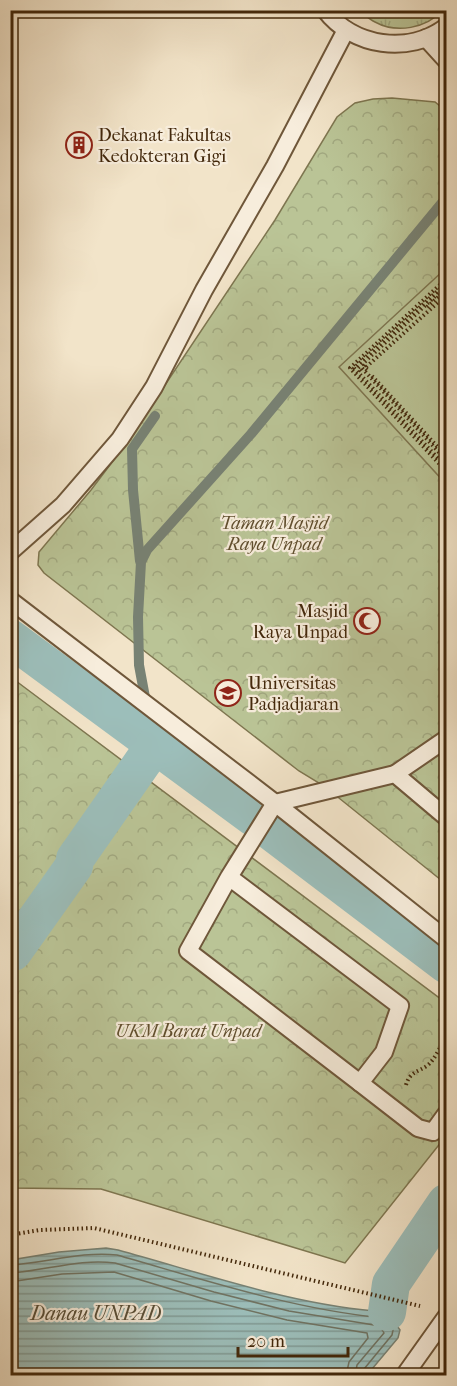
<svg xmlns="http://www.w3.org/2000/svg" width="457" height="1386" viewBox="0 0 457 1386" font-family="'IM FELL French Canon',serif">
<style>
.grass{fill:url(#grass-tufts);stroke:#7e7650;stroke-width:1.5}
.forest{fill:url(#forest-crowns);stroke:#7e7650;stroke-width:1.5}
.pitch{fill:#bac496;stroke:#7e7650;stroke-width:1.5}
.water{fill:url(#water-rules);stroke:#788274;stroke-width:1.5}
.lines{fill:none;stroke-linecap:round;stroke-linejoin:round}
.shore{stroke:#707362;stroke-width:1.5}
.stream{stroke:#788274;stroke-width:10}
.canal{stroke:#9cbeba;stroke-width:38}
.service-casing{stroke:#6f573a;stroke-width:20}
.path{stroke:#43280b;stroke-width:4;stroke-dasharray:1.5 3;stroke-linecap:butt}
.service{stroke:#f7eddc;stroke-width:16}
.labels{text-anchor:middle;stroke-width:4.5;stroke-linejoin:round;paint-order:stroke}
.poi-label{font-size:18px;fill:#43280b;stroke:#f7eddc;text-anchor:start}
.park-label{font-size:18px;font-style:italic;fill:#614f2e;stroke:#f7eddc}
.water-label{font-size:20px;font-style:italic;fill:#594e37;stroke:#f7eddc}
</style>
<defs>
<pattern id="grass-tufts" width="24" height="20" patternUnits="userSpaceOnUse" patternTransform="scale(1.5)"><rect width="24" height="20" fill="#bac496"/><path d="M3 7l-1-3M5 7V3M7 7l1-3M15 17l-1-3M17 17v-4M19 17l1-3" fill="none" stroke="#a1a880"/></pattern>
<pattern id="forest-crowns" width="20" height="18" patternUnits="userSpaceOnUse" patternTransform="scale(1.5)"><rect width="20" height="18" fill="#bac496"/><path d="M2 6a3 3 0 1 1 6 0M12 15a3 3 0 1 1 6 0" fill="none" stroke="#a1a880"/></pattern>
<pattern id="water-rules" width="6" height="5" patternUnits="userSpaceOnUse" patternTransform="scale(1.5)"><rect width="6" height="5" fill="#9cbeba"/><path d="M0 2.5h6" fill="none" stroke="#819a95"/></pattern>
</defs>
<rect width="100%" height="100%" fill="#f2e4c9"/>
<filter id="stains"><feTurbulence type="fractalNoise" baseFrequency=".00333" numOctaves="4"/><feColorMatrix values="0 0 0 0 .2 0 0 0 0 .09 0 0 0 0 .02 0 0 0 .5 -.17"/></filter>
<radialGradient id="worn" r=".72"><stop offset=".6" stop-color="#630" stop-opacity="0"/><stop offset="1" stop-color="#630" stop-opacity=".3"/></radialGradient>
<path class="grass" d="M 359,11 L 442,11 C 426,28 397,34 375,22 C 369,19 364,14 359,11 Z"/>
<g class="forest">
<polygon points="392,98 435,102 446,111 446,884 324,786 299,771 44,573 38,565 39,552 91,490 125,445 275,220 337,117 355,103 373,99"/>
<polygon points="16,681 446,1003 446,1136 345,1263 101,1189 11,1188 10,689"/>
</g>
<polygon class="pitch" points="444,270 446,272 446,484 339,367"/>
<path class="water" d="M 106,1248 L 118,1250 C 206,1274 295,1306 387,1312 L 400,1330 L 398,1338 L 367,1375 L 11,1375 L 11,1260 L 59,1252 Z"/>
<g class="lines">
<g class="shore">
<path d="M 10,1265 C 46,1263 81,1251 117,1255 C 205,1280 292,1309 383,1318 L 393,1330 L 392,1335 L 364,1369 L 362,1376"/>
<path d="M 10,1273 C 45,1271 80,1258 115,1263 L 214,1292 L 289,1311 L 380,1326 L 384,1333 L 357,1365 L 355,1376"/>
<polyline points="10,1282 62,1274 114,1272 211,1301 287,1320 367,1333 368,1338 349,1362 346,1376"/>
</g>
<g class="stream">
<polyline points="140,561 133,490 132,449 155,416"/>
<polyline points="154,746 139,665 138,617 141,562 147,550 251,434 446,198"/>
</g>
<g class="canal">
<polyline points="10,638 253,817"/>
<polyline points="272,832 446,964"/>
<polyline points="10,951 13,952 74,866 75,859 154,746"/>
<polyline points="387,1312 391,1284 446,1203"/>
</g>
<defs>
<g id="service">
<path d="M 325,10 C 353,47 409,55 446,27"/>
<polyline points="426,38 446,60"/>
<polyline points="10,552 63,505 120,439 154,387 204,290 275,166 346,30"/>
<polyline points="10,600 275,803 446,939"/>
<polyline points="395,774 446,739"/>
<polyline points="229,877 188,951 360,1083 384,1052 400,1006 229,877 275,803 395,774 446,817"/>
<polyline points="360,1083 418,1128 433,1132 446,1114"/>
<polyline points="404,1376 446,1317"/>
</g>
</defs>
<use href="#service" class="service-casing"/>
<g class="path">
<polyline points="446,284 444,281 350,368 446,471"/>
<polyline points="446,288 444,285 354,368 446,467"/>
<polyline points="427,307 444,292 446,296"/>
<polyline points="365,365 362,368 446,460"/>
<polyline points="367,370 365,368 444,297 446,300"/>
<polyline points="361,371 358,368 443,289 446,292"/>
<polyline points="372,376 446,456"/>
<path d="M 406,1085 C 410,1071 419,1072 428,1065 C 436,1058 439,1047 446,1040"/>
<polyline points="10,1235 40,1230 94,1228 420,1306"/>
</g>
<use href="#service" class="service"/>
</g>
<defs>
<symbol id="building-ring" viewBox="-11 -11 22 22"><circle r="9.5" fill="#f7eddc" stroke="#8f2418" stroke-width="1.5"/><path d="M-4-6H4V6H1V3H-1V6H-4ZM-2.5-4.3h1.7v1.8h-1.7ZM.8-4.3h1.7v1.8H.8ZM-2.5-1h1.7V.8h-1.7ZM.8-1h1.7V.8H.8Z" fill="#8f2418"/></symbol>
<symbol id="mosque-ring" viewBox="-11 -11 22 22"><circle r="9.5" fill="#f7eddc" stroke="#8f2418" stroke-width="1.5"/><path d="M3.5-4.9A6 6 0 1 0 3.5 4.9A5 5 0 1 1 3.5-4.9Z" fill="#8f2418"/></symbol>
<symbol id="university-ring" viewBox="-11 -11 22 22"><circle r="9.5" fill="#f7eddc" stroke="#8f2418" stroke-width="1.5"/><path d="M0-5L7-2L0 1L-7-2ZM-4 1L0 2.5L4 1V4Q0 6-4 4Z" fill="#8f2418"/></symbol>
</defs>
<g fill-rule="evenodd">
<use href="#building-ring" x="64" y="130" width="30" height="30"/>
<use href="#mosque-ring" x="352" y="606" width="30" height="30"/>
<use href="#university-ring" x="213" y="678" width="30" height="30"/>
</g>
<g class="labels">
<g class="poi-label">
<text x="98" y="141">Dekanat Fakultas<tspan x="98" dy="21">Kedokteran Gigi</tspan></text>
<text x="348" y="617" text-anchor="end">Masjid<tspan x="348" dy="21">Raya Unpad</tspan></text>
<text x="248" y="689">Universitas<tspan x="248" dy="21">Padjadjaran</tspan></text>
</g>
<g class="park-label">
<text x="274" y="529">Taman Masjid<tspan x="274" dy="21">Raya Unpad</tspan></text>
<text x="188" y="1037">UKM Barat Unpad</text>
</g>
<g class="water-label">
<text x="96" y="1320">Danau UNPAD</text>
</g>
</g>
<rect width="457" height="1386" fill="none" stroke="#f2e4c9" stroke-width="36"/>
<rect x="12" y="12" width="433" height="1362" fill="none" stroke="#43280b" stroke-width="3"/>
<rect x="18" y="18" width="421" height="1350" fill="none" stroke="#43280b" stroke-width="1.5"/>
<path d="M238 1347v9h110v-9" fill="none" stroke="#43280b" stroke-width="3"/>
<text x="247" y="1347" font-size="18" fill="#43280b" stroke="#f7eddc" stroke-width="4.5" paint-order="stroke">20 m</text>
<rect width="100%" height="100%" filter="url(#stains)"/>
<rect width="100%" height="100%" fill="url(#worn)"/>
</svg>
